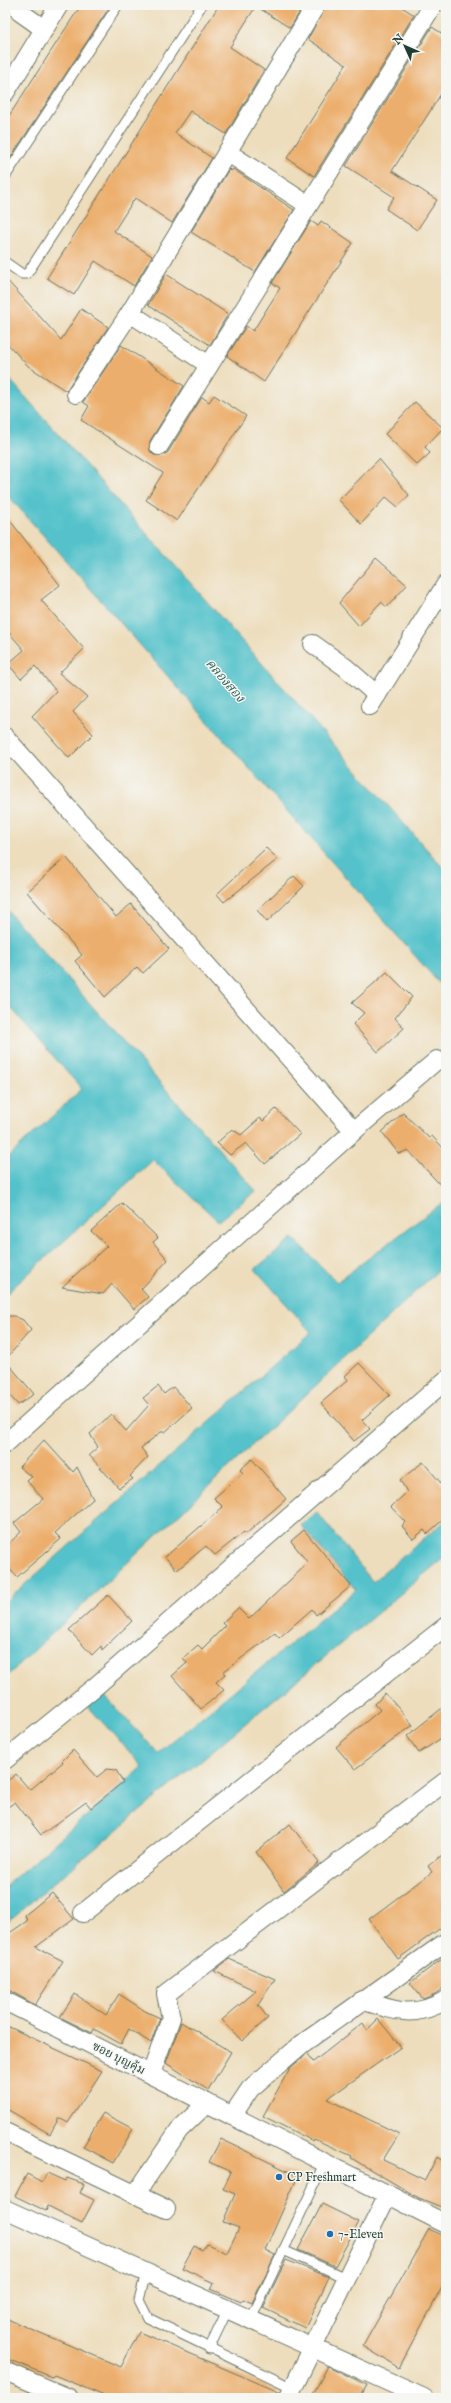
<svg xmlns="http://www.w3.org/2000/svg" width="451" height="2403" viewBox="0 0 451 2403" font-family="'IM FELL English','Noto Serif Thai',serif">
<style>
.water{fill:#55c2cb;stroke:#3a8080}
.building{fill:#ecae6c}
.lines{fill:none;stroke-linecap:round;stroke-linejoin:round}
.service-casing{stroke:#677564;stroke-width:11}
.minor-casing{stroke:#677564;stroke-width:20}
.service{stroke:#fff;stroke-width:9}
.minor{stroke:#fff;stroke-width:18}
.poi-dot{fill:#1f6fb2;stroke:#f6f6f2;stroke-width:1.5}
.labels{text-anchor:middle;stroke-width:3;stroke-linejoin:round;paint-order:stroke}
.street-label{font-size:12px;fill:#1f3d34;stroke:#f6f6f2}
.poi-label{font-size:12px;fill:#1f3d34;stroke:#f6f6f2;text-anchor:start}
.water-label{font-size:13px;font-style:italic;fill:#2c5e5a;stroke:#f6f6f2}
</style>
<rect width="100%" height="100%" fill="#f6f6f2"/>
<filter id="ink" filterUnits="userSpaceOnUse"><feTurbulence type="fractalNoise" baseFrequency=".025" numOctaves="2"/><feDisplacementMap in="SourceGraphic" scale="8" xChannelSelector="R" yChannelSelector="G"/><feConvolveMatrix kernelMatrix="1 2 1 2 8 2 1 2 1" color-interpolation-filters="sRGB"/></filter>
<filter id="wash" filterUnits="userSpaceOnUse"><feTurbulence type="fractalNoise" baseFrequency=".012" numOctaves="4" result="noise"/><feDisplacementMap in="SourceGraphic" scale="16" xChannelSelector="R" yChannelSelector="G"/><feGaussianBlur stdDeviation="0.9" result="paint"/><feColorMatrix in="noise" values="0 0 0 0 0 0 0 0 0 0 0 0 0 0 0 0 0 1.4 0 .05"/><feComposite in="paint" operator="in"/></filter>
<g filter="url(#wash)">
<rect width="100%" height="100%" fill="#edddbc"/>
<g class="water">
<polygon points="5,374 446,871 446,991 5,492"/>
<polygon points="5,908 256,1191 218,1221 153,1160 5,1295 5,1160 82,1089 5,1001"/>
<polygon points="446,1200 446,1263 5,1678 5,1602 311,1332 255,1269 293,1238 337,1282"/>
<polygon points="317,1512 373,1582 446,1520 446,1556 7,1922 5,1920 5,1886 143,1767 85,1703 100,1691 158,1753 356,1590 301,1525"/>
</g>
<g id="blocks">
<g class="building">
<polygon points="81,5 111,5 5,166 5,122"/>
<polygon points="219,5 304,5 290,28 256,6 230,47 264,70 226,134 190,111 175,133 212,158 172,223 135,198 114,231 152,256 134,286 95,261 74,295 47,278"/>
<polygon points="326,5 399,5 414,15 314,176 287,158 346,65 308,39"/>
<polygon points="432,27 446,36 446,86 392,171 437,200 417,230 386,209 394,197 346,166"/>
<polygon points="229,169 231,171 233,169 294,210 255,272 191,232"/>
<polygon points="311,221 318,226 321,221 353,243 264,382 227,356 246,326 253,331 280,288 272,283"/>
<polygon points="166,274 228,314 210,345 148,305"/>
<polygon points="5,278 61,340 81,309 108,327 66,391 28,366 5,341"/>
<polygon points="121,345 184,386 150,441 150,451 154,455 164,455 168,452 202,397 209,402 214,395 246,416 177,521 146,500 163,473 81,420 89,406 83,402"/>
<polygon points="415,402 443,428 425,447 430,453 417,465 385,434"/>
<polygon points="379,459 409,495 398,507 386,497 361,524 339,500"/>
<polygon points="5,514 60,585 41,600 84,649 59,673 87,697 73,712 93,734 69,758 32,716 56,691 35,666 21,679 8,664 24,650 5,628"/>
<polygon points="376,558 407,585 387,607 381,602 359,626 339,603"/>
<polygon points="266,848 278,859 224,902 217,894"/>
<polygon points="66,857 116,917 131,904 169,949 143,973 137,967 105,997 75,961 82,955 27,892"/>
<polygon points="294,876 304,886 267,922 257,910"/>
<polygon points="387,972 412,997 395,1018 404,1028 378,1052 353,1024 364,1013 352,1003"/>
<polygon points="276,1109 300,1134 265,1164 246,1143 230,1155 217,1143 232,1129 241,1135 260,1118 263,1121"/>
<polygon points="403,1113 429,1138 432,1136 446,1151 446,1191 408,1150 399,1154 382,1132"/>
<polygon points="122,1203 158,1238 153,1242 168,1260 141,1289 148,1297 134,1309 112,1284 103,1294 62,1287 107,1246 91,1231"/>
<polygon points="5,1316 14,1316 23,1320 31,1330 5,1360 34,1394 18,1405 5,1390"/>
<polygon points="359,1363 390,1395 362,1420 370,1429 354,1441 321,1403 348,1380 345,1376"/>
<polygon points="158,1386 164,1394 173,1387 192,1408 165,1432 161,1432 141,1448 148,1457 130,1476 133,1479 119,1488 89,1455 98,1447 90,1434 111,1414 126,1431 149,1405 143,1398"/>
<polygon points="44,1440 73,1472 77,1467 93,1499 55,1533 61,1539 17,1577 5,1564 5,1547 21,1532 14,1523 43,1499 27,1481 32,1477 19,1467"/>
<polygon points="252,1459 286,1499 246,1534 244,1532 215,1555 206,1546 177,1570 165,1557 223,1507 214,1498 243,1473 240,1470"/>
<polygon points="423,1462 446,1489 446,1517 427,1534 424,1530 413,1539 402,1526 405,1522 391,1507 407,1492 400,1480"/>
<polygon points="304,1530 351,1586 316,1615 312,1609 279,1638 275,1633 223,1672 225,1674 216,1682 224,1690 201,1709 172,1676 187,1663 183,1658 198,1645 202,1649 225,1626 222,1623 238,1608 249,1619 308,1563 291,1541"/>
<polygon points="108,1595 132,1621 102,1650 101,1646 92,1655 69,1630"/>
<polygon points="385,1693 413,1725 355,1769 336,1747 380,1710 375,1704"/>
<polygon points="446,1705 446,1735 419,1753 407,1736"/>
<polygon points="73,1750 97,1777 107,1769 116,1770 123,1782 91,1808 86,1802 41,1835 15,1802 5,1809 5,1783 16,1774 30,1790 63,1762 62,1761"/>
<polygon points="290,1824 319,1863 284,1891 256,1852"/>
<polygon points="446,1852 446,1924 398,1959 369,1919 432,1872 428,1866"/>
<polygon points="52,1893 74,1919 36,1947 63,1961 35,2005 5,1988 8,1934 27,1921 25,1915"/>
<polygon points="446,1956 446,1986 435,1994 423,1999 410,1983"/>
<polygon points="229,1959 275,1979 258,2005 268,2018 242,2041 222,2020 256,1991 214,1971"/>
<polygon points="75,1994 106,2015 119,1994 145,2011 160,2018 151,2043 129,2029 121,2044 94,2029 92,2033 60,2017"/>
<polygon points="378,2019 401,2047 327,2099 399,2134 383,2160 425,2180 437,2157 446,2163 446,2209 419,2198 351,2158 352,2156 314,2139 313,2141 263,2116 290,2068 307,2054 313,2062 363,2023 367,2030"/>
<polygon points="181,2022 231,2052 208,2090 166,2063"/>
<polygon points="5,2025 102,2071 68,2123 59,2118 50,2134 5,2108"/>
<polygon points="103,2113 133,2129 113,2163 83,2147"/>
<polygon points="221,2139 298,2176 265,2250 275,2255 252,2303 243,2299 241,2302 211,2289 214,2283 182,2268 194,2246 202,2250 207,2244 227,2253 239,2228 223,2222 235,2194 223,2189 231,2172 209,2162"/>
<polygon points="47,2173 65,2181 67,2178 84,2184 80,2193 94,2200 82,2223 48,2206 46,2211 15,2196 27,2174 42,2182"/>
<polygon points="322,2204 359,2222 335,2266 298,2250"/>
<polygon points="429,2229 446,2237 446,2280 399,2368 363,2346"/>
<polygon points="286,2260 329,2277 305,2328 263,2308"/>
<polygon points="5,2318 121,2367 139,2332 279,2392 278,2398 109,2398 54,2375 52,2377 5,2358"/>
<polygon points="328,2366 367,2385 360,2398 311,2398"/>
</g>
</g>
</g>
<g filter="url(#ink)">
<use href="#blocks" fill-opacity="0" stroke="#677564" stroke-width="1"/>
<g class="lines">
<defs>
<g id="service">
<polyline points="5,177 118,5"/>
<polyline points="5,262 22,274 27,274 202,5"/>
<polyline points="283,2250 346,2278"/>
<polyline points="146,2273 139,2300 148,2318 293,2388"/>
<polyline points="251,2319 325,2162"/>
<polyline points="209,2349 228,2309"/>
</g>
<g id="minor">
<polyline points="17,5 20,12 44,29"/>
<polyline points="5,93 59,5"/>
<polyline points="227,152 308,205"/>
<polyline points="130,313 209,365"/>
<polyline points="76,394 130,313 316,5"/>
<polyline points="159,446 433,5"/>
<polyline points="313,644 345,667 377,695"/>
<polyline points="370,706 446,584"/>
<polyline points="5,737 354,1131"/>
<polyline points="5,1444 354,1131 437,1060"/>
<polyline points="5,1760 96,1686 446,1380"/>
<polyline points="83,1913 446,1626"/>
<path d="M 362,2000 C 395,2011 414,2019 446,2000"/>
<polyline points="5,2001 446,2224"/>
<polyline points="151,2074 171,2018 166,1994 446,1781"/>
<polyline points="232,2116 250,2089 302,2044 446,1942"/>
<polyline points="5,2132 166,2209"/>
<polyline points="135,2195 179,2130 207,2103"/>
<polyline points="5,2209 424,2398"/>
<polyline points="5,2371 69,2398"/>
<polyline points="288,2398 388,2194"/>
</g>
</defs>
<use href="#service" class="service-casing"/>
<use href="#minor" class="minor-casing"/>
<use href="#service" class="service"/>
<use href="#minor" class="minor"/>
</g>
</g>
<g class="poi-dot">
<circle cx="279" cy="2177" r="4"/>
<circle cx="330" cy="2234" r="4"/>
</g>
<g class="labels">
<g class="street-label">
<text transform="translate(119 2058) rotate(27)" y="4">ซอย บุญคุ้ม</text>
</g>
<g class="poi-label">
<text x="287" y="2181">CP Freshmart</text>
<text x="338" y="2238">7-Eleven</text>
</g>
<g class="water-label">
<text transform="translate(226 680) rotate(49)" y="5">คลองสอง</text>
</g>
</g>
<rect width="451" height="2403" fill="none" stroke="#f6f6f2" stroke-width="20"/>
<g transform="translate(405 46) rotate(315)" stroke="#f6f6f2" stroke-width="3" paint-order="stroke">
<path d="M0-3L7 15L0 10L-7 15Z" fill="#1f3d34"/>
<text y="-6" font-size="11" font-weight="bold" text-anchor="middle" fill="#1f3d34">N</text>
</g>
</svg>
